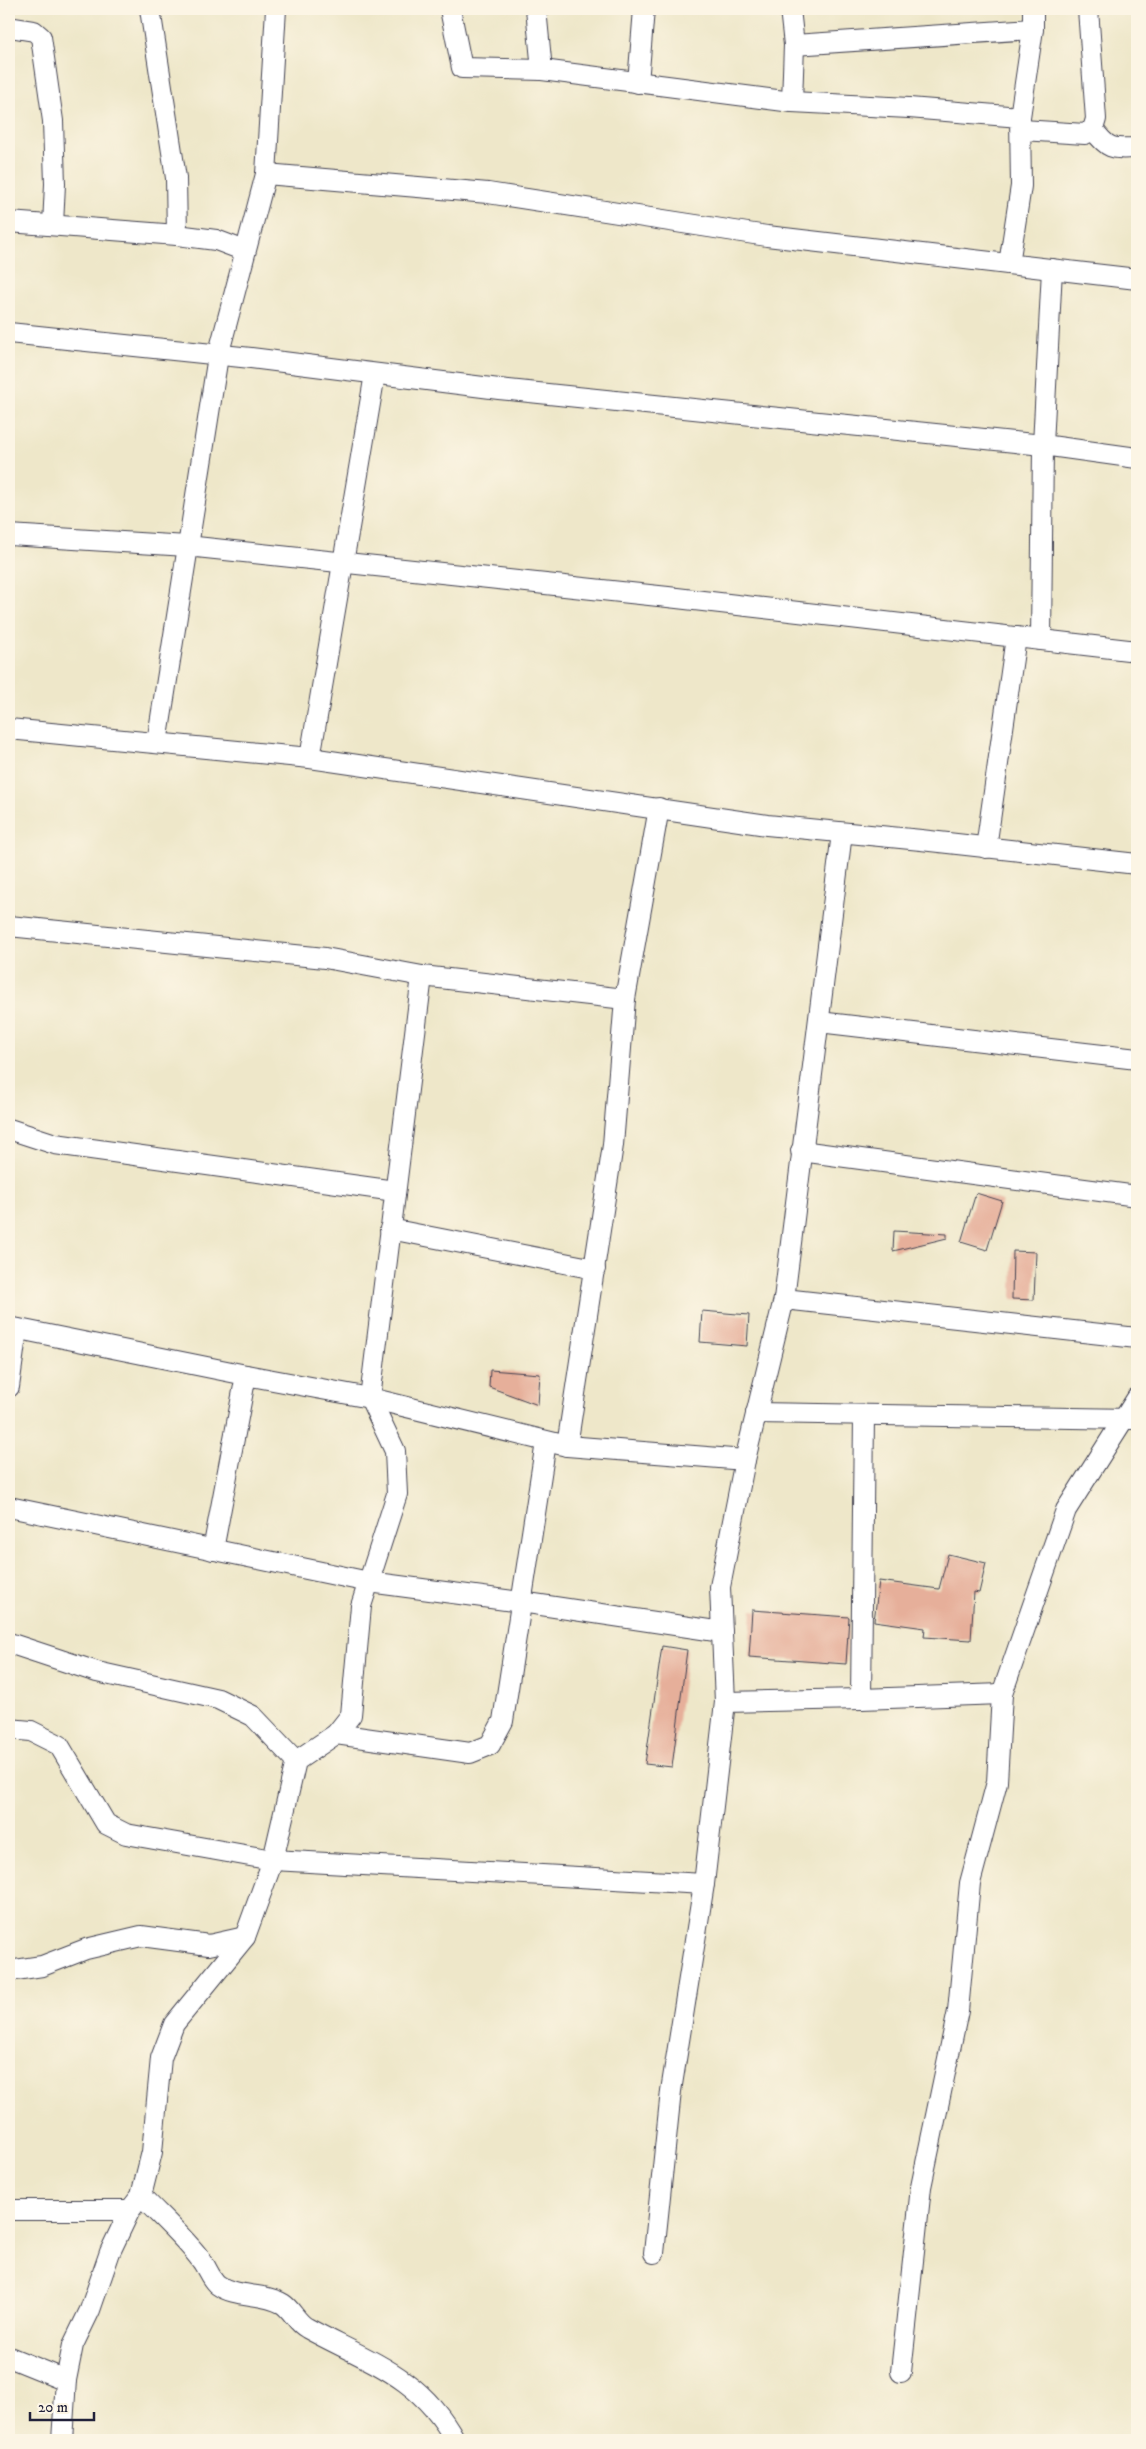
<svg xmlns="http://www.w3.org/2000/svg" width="1146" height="2449" viewBox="0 0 1146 2449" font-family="'IM FELL DW Pica',serif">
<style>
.building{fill:#e6af9a}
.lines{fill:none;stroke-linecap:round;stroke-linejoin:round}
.minor-casing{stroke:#414050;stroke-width:22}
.minor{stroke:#fff;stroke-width:20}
</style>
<rect width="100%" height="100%" fill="#fcf5e5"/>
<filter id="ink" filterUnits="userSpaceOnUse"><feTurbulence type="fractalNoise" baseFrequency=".02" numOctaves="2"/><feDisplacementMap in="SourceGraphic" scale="10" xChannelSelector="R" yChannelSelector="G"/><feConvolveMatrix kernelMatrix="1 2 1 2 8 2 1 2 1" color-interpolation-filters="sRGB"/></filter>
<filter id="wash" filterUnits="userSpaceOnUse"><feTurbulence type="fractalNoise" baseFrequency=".0096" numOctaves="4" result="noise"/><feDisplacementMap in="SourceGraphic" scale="20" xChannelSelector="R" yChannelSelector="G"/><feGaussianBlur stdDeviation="1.12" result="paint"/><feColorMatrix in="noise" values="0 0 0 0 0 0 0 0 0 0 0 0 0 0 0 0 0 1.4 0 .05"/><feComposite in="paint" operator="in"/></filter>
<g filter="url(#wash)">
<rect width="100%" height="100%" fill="#eee7c9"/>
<g id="blocks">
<g class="building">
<polygon points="976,1193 1002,1201 987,1250 961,1242"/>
<polygon points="894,1231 947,1234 947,1238 893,1251"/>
<polygon points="1013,1251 1036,1252 1034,1300 1012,1299"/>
<polygon points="702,1311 749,1315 747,1346 700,1342"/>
<polygon points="490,1370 540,1374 538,1405 489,1387"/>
<polygon points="948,1554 986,1563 979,1593 974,1592 971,1640 924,1637 925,1628 874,1621 879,1581 939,1589"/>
<polygon points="752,1610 849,1617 846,1664 749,1657"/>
<polygon points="662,1646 687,1650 672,1767 645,1764"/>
</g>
</g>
</g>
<g filter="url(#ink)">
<use href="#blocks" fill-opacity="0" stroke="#414050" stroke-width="1"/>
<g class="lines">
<defs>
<g id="minor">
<polyline points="150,9 176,178 177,235"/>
<polyline points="450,9 462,68 542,70 792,102 909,108 1020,117 1021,186 1009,264"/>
<polyline points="536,9 542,70"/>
<polyline points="790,9 794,45 792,102"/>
<polyline points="9,27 34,31 41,37 53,121 55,184 53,225"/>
<polyline points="794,45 1033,29"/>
<polyline points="638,83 644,9"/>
<polyline points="1020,117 1033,29 1033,9"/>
<path d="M 1093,129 C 1108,150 1113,149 1137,148"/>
<polyline points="1022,130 1085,134 1093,129 1096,119 1088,9"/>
<polyline points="266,174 488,193 767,236 1137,279"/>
<polyline points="9,222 177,235 216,240 245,251"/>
<polyline points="9,333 251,358 499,389 1043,445 1137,458"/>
<polyline points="9,535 187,546 668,597 1137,651"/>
<polyline points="1041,640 1043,445 1052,269"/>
<polyline points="9,729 310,758 767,825 921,840 1137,864"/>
<polyline points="157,743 218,356 266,174 276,9"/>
<polyline points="310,758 375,374"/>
<polyline points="986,848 1016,637"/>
<polyline points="9,926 325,958 422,976 625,999"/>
<polyline points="819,1022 1137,1059"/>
<polyline points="9,1129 55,1144 395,1191"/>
<polyline points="801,1151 1137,1196"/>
<polyline points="390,1229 595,1269"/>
<polyline points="784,1299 1137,1338"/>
<polyline points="9,1327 246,1375 370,1398 567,1446 745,1460"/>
<polyline points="9,1387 17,1329"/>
<polyline points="756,1413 1133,1419"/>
<polyline points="567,1446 613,1145 625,999 659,808"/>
<polyline points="9,1507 369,1582 521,1602 722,1632"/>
<polyline points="213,1550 246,1375"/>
<polyline points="9,1643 97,1672 218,1699 253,1716 296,1761"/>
<polyline points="861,1699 1002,1694"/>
<polyline points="725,1702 861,1699 864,1415"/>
<polyline points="9,1729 31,1731 59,1745 106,1824 126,1834 273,1860 704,1884"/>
<polyline points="336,1734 470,1753 490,1745 503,1721 546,1442"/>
<polyline points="9,1971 42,1966 86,1949 141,1936 209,1945 245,1937"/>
<path d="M 141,2196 C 160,2216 185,2238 201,2260 C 207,2267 210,2279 218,2285 C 236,2298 263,2292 283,2304 C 292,2310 297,2323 307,2328 C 367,2361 420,2375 455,2440"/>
<polyline points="9,2210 130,2210"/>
<polyline points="654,2253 671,2091 704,1884 725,1702 720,1587 745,1460 784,1299 842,833"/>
<polyline points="9,2357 66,2380 62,2440"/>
<polyline points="901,2372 921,2187 958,2011 970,1883 997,1782 1002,1694 1066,1510 1137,1398"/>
<polyline points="66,2380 73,2345 90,2310 110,2252 130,2210 141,2196 152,2152 161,2058 174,2024 245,1937 273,1860 296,1761 336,1734 351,1715 361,1606 397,1494 395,1451 370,1398 422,976"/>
</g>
</defs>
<use href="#minor" class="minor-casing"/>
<use href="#minor" class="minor"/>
</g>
</g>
<rect width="1146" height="2449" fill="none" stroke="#fcf5e5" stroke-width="30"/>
<path d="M30 2412v8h64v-8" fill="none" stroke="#22223b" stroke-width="2.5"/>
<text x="38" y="2412" font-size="15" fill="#22223b" stroke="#fcf5e5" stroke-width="4" paint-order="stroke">20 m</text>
</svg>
